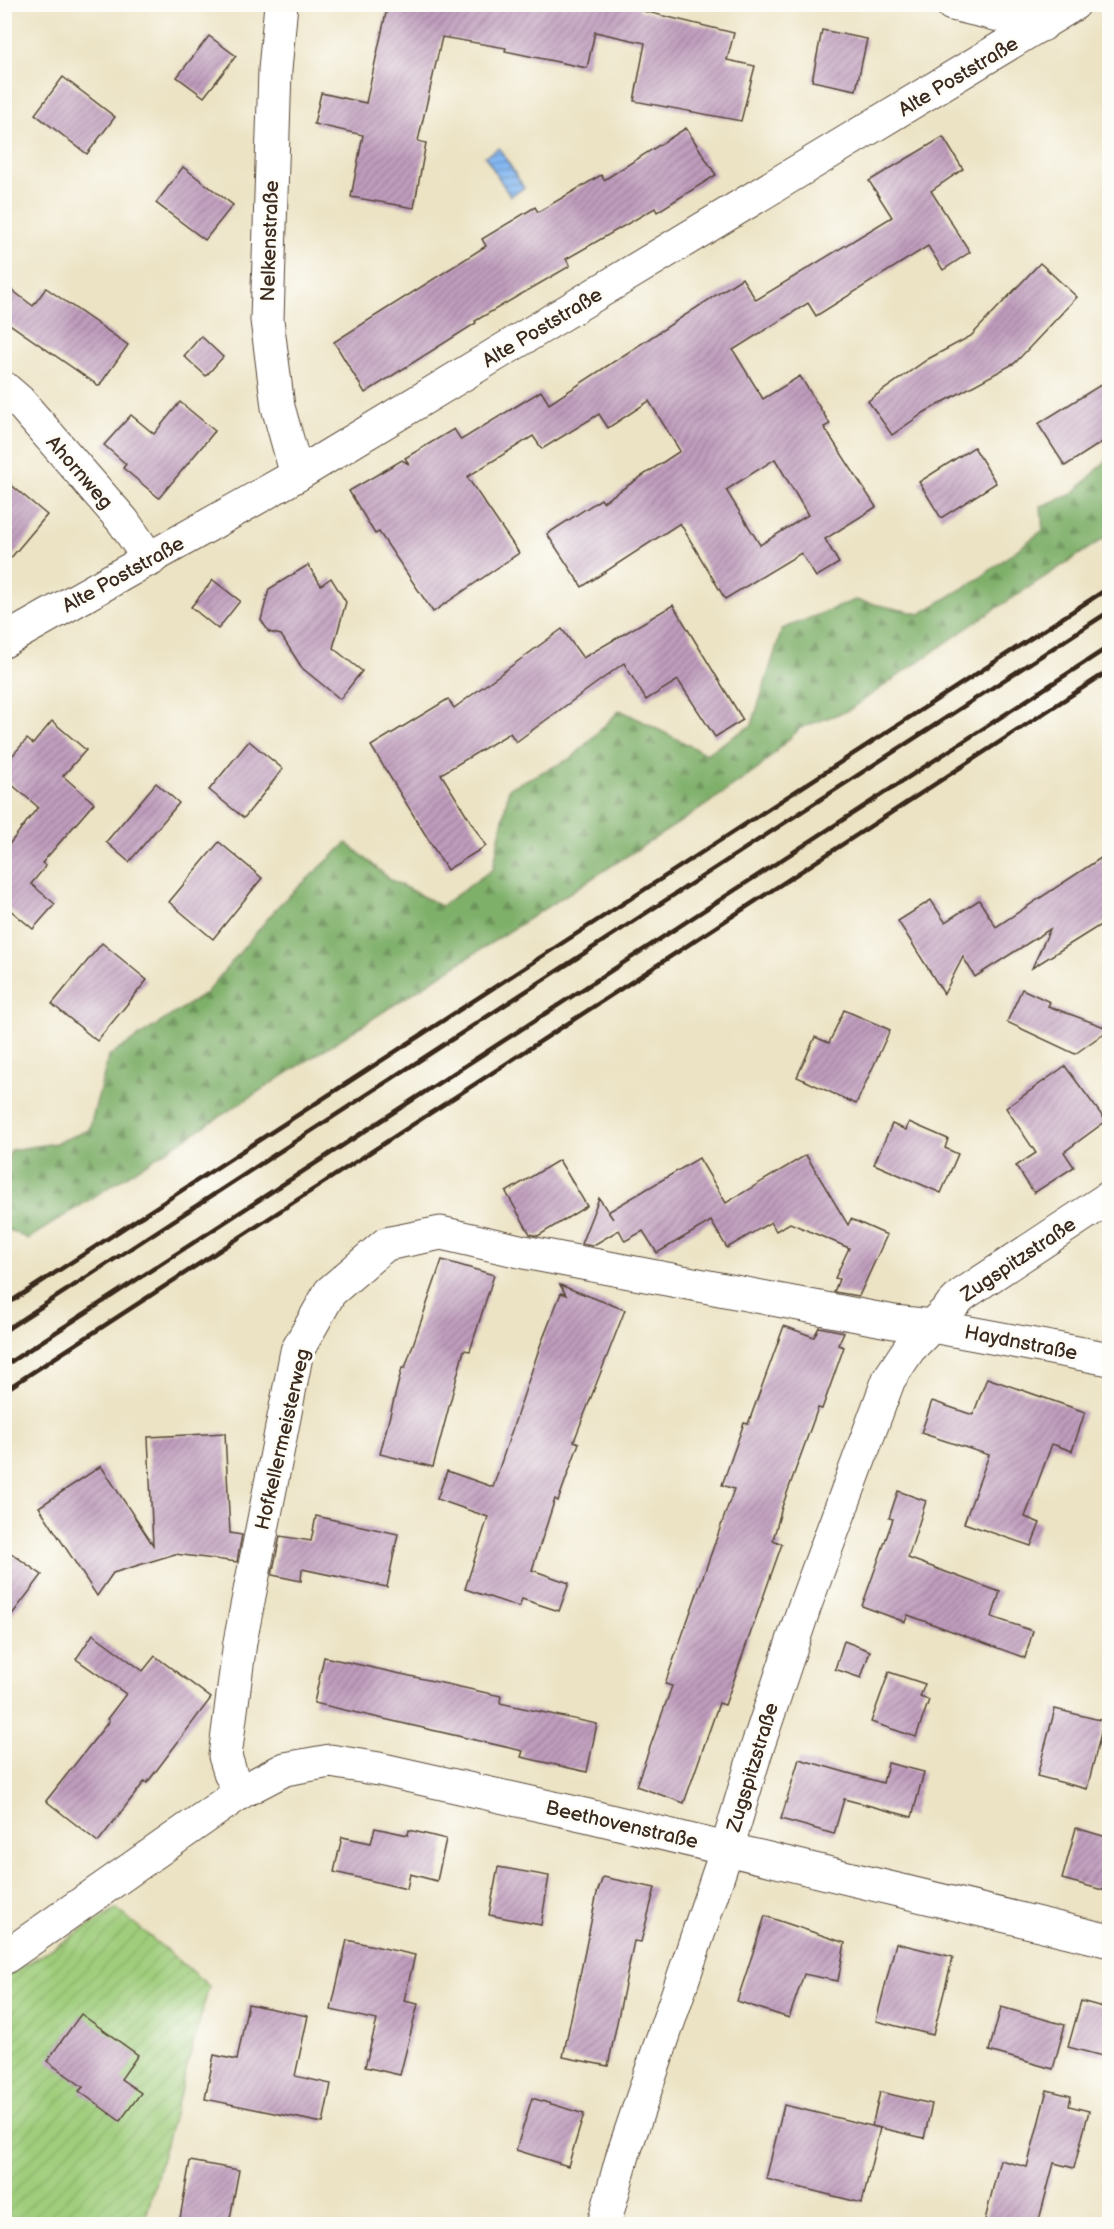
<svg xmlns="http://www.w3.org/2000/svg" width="1114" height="2229" viewBox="0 0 1114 2229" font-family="'Balsamiq Sans',sans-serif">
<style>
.forest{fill:url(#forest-firs);stroke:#5d6d44;stroke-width:1.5}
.garden{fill:url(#garden-furrows);stroke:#6d7c4c;stroke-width:1.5}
.water{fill:url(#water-rules);stroke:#607088;stroke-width:1.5}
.building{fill:url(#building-hatch);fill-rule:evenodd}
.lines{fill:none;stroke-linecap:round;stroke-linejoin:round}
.minor-casing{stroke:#564637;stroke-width:35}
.minor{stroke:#fff;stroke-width:33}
.rail{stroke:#3b2a1e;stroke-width:4.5}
.labels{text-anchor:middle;stroke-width:6;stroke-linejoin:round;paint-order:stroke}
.street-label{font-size:20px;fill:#3b2a1e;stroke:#fdfcf7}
</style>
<defs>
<pattern id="forest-firs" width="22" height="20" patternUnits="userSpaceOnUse" patternTransform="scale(1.5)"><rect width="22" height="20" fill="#7fb06b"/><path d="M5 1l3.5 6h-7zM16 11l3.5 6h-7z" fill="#698f57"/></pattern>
<pattern id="garden-furrows" width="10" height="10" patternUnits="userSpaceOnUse" patternTransform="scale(1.5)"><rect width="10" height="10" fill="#9fcd7b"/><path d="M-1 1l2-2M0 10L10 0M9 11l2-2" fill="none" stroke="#8ab06a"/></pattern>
<pattern id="water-rules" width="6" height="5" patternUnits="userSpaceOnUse" patternTransform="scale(1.5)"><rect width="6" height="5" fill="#84b7f1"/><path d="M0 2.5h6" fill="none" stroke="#6d95c3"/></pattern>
<pattern id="building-hatch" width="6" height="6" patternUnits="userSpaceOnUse" patternTransform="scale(1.5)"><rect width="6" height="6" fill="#bf9cbd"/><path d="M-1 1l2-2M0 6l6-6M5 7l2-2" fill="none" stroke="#9c7f99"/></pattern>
</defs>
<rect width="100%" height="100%" fill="#fdfcf7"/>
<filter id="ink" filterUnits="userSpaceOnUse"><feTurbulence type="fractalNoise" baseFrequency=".0167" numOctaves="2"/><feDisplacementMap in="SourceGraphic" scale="12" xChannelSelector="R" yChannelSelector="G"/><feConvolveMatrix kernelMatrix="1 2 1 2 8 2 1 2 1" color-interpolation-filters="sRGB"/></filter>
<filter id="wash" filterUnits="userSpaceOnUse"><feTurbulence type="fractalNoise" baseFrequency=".008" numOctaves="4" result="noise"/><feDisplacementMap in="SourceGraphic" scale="24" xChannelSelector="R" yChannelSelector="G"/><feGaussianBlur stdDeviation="1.35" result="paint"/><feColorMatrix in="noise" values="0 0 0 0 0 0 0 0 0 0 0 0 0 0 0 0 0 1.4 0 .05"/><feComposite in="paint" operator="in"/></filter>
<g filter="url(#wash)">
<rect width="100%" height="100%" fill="#ece3c4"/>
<polygon class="forest" points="1109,458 1109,535 983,617 849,710 800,728 758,769 691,815 28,1239 7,1229 4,1224 5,1168 11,1150 56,1143 89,1130 109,1056 206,993 280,904 347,843 391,880 441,906 493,869 509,788 572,758 620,710 706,754 752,725 782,629 855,600 920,614 980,578 1043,530 1041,506 1073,494"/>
<polygon class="garden" points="117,1909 209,1986 144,2224 5,2224 4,1978"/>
<polygon class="water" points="499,148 524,188 510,196 485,156"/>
<g id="blocks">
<g class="building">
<polygon points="388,4 640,4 639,10 734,33 727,60 755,66 741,121 634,101 645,43 595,32 587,68 505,51 506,48 442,37 418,141 426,143 414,208 351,197 363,135 314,124 321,93 366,103"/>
<polygon points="822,30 867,39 856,90 812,81"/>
<polygon points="209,36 236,56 204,97 177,77"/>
<polygon points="63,77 115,117 87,154 35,114"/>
<polygon points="686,128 716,175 657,212 655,208 566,259 570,266 475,321 476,323 365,393 334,342 486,246 482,239 535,207 538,212 601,175 604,180"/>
<path d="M 943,137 L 963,169 L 931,191 L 970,252 L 943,270 L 928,246 L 816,316 L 808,303 L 733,350 L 763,399 L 800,376 L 830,424 L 824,427 L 876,507 L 825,539 L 839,563 L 816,577 L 801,553 L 725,599 L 680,523 L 582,587 L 547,534 L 601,499 L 603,502 L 680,451 L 649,401 L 608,428 L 599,414 L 542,449 L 533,436 L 467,477 L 519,553 L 433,612 L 379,532 L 375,534 L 349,491 L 402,460 L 409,464 L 405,458 L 454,429 L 461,440 L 541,391 L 549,404 L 742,278 L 756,300 L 892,217 L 869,181 ZM 775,459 L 808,515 L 760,545 L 726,490 Z"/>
<polygon points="183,167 233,205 205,240 156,203"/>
<polygon points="1040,263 1077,297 1015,363 925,412 892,435 868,401 928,359 971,336"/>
<polygon points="4,284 33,306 46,288 128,345 99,386 4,320"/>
<polygon points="201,336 223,357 206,376 184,356"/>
<polygon points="1110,379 1110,437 1065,466 1038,424"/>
<polygon points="180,402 215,431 159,498 123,468 126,464 104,445 131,415 154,434"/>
<polygon points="974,447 996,483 941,518 919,482"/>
<polygon points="4,479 47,515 4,566"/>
<polygon points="308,565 321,585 331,578 346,602 333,648 362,671 340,699 302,668 281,635 269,632 261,620 269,589"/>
<polygon points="213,580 240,601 218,629 191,607"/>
<polygon points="673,605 743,720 715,737 678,680 646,700 624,663 516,742 510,733 441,774 486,846 447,870 371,746 448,699 454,708 562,629 583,658"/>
<polygon points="52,721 86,750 63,776 94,803 42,863 46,866 31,884 55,904 33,929 9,909 4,914 4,851 38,807 4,778 4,765 27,739 33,744"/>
<polygon points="249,741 283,769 244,818 209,790"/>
<polygon points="156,783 179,803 129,862 106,842"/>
<polygon points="219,842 262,878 213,939 169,902"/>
<polygon points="1110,852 1110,919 1032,968 1050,929 975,977 963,957 944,994 898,921 931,900 945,922 979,900 996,927"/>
<polygon points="102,943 147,980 97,1041 52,1004"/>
<polygon points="1022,989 1050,1002 1048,1006 1110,1029 1075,1054 1007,1022"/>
<polygon points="844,1010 890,1030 856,1104 797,1077 815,1037 829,1043"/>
<polygon points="1065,1066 1106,1121 1064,1152 1074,1167 1034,1193 1016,1166 1036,1153 1006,1108"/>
<polygon points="909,1122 948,1139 945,1148 958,1154 941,1193 874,1164 892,1124 906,1130"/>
<polygon points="806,1155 848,1225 851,1219 887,1235 859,1296 834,1292 839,1279 835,1278 849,1248 790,1223 776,1231 771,1222 727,1248 711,1221 657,1253 643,1231 625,1241 619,1230 592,1246 581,1244 599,1198 613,1219 608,1212 699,1158 726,1203"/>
<polygon points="559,1160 587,1206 538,1236 530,1234 506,1192"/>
<polygon points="442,1260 494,1275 470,1351 464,1350 433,1467 380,1454 402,1368 405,1368"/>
<polygon points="560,1285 625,1310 574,1441 579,1443 558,1501 555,1499 532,1570 569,1583 559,1611 522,1599 519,1607 465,1589 488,1517 437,1499 447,1471 493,1487 540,1346 561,1293 566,1295"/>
<polygon points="784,1326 814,1337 819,1327 844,1332 838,1345 844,1347 822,1409 818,1408 782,1507 773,1540 782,1544 725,1705 719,1703 684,1803 636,1786 672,1686 665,1684 734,1489 722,1485 744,1423 748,1424"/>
<polygon points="987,1378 1085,1412 1072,1451 1052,1444 1025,1517 1040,1523 1031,1546 964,1523 989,1455 921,1433 932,1401 973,1415"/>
<polygon points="225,1433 230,1533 242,1535 237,1562 175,1554 113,1573 97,1596 39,1507 101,1466 153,1545 148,1437"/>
<polygon points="898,1491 926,1501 908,1558 1000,1592 992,1617 1033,1631 1025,1658 908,1615 905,1622 862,1606 893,1519 889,1518"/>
<polygon points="316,1516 398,1534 387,1587 302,1569 301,1581 272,1575 280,1536 311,1541"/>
<polygon points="4,1548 42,1575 4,1625"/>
<polygon points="93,1634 143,1671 155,1656 211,1698 147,1783 145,1781 98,1842 46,1801 109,1721 107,1719 126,1694 76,1659"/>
<polygon points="844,1641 870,1651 861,1678 835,1669"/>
<polygon points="324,1657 501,1696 500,1703 597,1724 587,1772 521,1757 523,1751 314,1703"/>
<polygon points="889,1672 925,1684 920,1697 929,1700 916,1737 871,1722"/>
<polygon points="1055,1709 1104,1721 1087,1789 1037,1776"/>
<polygon points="799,1759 883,1783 888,1763 924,1772 912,1817 844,1799 834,1834 781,1819"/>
<polygon points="375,1828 408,1835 409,1830 446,1839 437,1881 410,1874 407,1889 334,1872 342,1837 371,1843"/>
<polygon points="1076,1828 1110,1838 1110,1892 1062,1879"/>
<polygon points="498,1867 549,1876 541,1925 489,1915"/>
<polygon points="603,1877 655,1888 641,1942 634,1941 608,2066 563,2057 597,1893"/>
<polygon points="765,1916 845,1943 838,1981 804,1974 789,2018 737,2001"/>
<polygon points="347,1940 415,1955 404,2001 418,2004 400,2075 365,2067 377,2020 331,2010"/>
<polygon points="896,1943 953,1957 933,2035 876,2021"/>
<polygon points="1081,2001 1110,2009 1110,2058 1068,2047"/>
<polygon points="248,2004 308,2016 295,2076 331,2084 323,2123 205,2099 214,2055 237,2060"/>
<polygon points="1001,2007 1065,2025 1053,2069 989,2051"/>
<polygon points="81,2014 138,2055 121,2079 141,2093 120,2121 79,2091 83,2087 47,2061"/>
<polygon points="1047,2090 1071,2096 1069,2106 1089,2111 1074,2168 1054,2163 1038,2224 984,2224 1000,2160 1027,2167"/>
<polygon points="880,2092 932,2104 924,2138 872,2126"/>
<polygon points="532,2098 584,2114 568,2166 516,2150"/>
<polygon points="784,2105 880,2128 862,2203 766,2179"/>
<polygon points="190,2161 239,2170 229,2224 179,2224"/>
</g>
</g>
</g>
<g filter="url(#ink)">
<use href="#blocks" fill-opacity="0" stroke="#564637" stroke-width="1.5"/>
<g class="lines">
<defs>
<g id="minor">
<polyline points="281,4 275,70 267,320 278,407 297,475"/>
<polyline points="952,4 1042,25"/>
<polyline points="4,388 19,401 123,521 150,560"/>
<polyline points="4,641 297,475 1074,4"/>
<polyline points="241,1792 231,1775 225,1756 240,1642 297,1351 330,1292 386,1244 441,1233 524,1252 894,1322 932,1326 1110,1359"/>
<polyline points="4,1958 241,1792 285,1769 330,1761 379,1769 585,1815 1110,1941"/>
<polyline points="604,2224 623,2155 727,1849 755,1754 805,1605 889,1379 909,1349 962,1295 1110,1197"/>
</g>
</defs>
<use href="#minor" class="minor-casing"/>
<use href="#minor" class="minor"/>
<g class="rail">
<polyline points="4,1306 1110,587"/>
<polyline points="4,1331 1110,611"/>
<polyline points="4,1366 1110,646"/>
<polyline points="4,1391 1110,670"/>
</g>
</g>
</g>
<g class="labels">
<g class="street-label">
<text transform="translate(958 76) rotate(-31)" y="7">Alte Poststraße</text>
<text transform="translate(269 241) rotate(-88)" y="7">Nelkenstraße</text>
<text transform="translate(542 327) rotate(-31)" y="7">Alte Poststraße</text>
<text transform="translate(80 472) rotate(49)" y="7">Ahornweg</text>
<text transform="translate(123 574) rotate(-29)" y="7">Alte Poststraße</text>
<text transform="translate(1018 1259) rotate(-34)" y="7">Zugspitzstraße</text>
<text transform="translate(1021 1342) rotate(11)" y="7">Haydnstraße</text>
<text transform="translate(282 1439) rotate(-77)" y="7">Hofkellermeisterweg</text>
<text transform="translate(752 1767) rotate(-73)" y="7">Zugspitzstraße</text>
<text transform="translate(622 1824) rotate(13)" y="7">Beethovenstraße</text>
</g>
</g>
<rect width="1114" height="2229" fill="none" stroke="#fdfcf7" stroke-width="24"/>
</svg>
